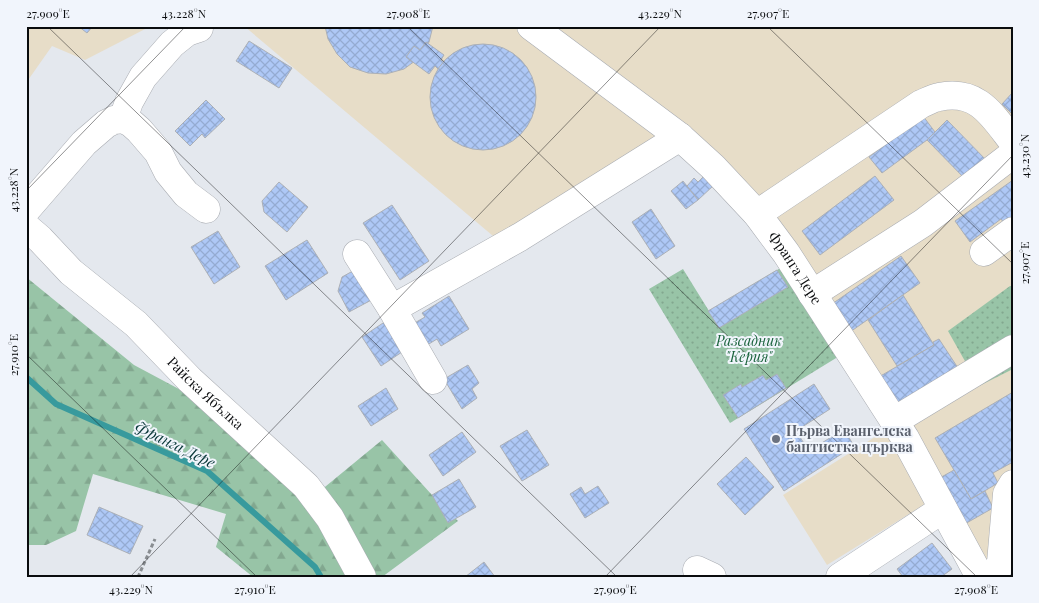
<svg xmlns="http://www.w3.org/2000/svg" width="1039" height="603" viewBox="0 0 1039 603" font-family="'Playfair Display',serif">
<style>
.commercial{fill:#e7ddc8}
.grass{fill:url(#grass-dots)}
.forest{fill:url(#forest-firs)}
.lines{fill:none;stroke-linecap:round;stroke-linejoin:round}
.stream{stroke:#389a9d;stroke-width:6}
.building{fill:url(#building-cross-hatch);stroke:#acb0b6}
.minor-casing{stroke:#a9acb2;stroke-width:29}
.path{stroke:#898d91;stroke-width:3;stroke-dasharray:4 2.5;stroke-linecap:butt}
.minor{stroke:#fff;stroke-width:28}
.ticks{fill:none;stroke:#0a0c0e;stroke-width:1;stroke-opacity:0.45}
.worship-dot{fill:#6b7280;stroke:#f1f5fc;stroke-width:2}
.labels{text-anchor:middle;stroke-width:4;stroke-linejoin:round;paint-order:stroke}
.street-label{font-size:14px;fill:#0a0c0e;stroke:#f1f5fc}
.park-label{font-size:14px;font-style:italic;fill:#18623b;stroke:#f1f5fc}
.worship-label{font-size:14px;font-weight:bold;fill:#5b616d;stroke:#f1f5fc;text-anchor:start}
.water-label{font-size:15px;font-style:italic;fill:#073637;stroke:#f1f5fc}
.neatline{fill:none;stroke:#0a0c0e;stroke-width:2}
.ticks-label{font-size:12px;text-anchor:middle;fill:#0a0c0e}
</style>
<defs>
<pattern id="grass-dots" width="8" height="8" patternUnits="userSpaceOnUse" patternTransform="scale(1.25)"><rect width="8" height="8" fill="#98c4a7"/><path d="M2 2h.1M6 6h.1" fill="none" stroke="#82a78f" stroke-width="1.8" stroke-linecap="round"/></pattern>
<pattern id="forest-firs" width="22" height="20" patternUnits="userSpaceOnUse" patternTransform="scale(1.25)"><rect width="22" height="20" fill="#98c4a7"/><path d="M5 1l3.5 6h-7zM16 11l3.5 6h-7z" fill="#82a78f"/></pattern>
<pattern id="building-cross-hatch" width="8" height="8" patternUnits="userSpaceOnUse" patternTransform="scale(1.25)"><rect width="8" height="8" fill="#aec8f6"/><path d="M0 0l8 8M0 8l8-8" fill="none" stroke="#94abd2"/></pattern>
</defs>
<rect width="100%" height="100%" fill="#e4e8ee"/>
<g class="commercial">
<polygon points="26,26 151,26 85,60 52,46 26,83"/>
<polygon points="244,26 1013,26 1013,577 967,577 930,501 827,565 783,495 886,430 787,264 665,135 499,241"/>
</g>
<g class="grass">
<polygon points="787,264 841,355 730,423 649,289 683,269 709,311"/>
<polygon points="1010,286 1013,286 1013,369 979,386 948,331"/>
</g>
<polygon class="forest" points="26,277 134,365 192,396 320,491 382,440 432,495 458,521 382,577 253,577 216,547 226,514 93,474 76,531 46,545 26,545"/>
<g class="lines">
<polyline class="stream" points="26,377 56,404 207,471 315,567 321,577"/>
</g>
<g class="building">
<polygon points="78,26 93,26 87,33"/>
<polygon points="325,26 433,26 429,42 419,58 404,69 386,74 368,73 350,67 337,54 328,39"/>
<polygon points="249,41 292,68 279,88 236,61"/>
<polygon points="426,42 444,55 441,60 446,63 440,71 435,66 429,74 406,57 414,46 420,50"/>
<circle cx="483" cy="97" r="53"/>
<polygon points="1013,92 1013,115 1002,104"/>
<polygon points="206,100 225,119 205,138 202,134 190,146 175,131"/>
<polygon points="923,116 935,132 927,140 882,173 869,157"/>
<polygon points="947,120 989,163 969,183 927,140"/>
<polygon points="704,176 714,185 698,200 687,186 694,178 698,182"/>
<polygon points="875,176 894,200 820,255 802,231"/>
<polygon points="1013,180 1013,216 1004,223 1001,219 970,242 955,221"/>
<polygon points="683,181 698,200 686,209 671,191"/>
<polygon points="279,182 308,207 287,232 264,212 262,201"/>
<polygon points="392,205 429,261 400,280 363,223"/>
<polygon points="651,209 675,246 656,259 632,222"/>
<polygon points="218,231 240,267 214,284 191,247"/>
<polygon points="307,240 328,273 286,300 265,266"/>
<polygon points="901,256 920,283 850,332 832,304"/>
<polygon points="360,267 377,297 349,312 338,291 342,277"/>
<polygon points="777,270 788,287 719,328 708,311"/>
<polygon points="903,295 934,345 897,366 868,320"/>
<polygon points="449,296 469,329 441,346 437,339 424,347 411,325 425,317 422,313"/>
<polygon points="386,321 405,350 381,366 362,337"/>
<polygon points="939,339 960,371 898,411 877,378 934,345 933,342"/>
<polygon points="468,365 479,383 472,389 477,398 462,409 444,379"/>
<polygon points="777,374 786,388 738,418 723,395 741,384 742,387 763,375 766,380"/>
<polygon points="814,384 830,409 796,431 809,451 844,429 854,446 784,491 744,429"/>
<polygon points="386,388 398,409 371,426 358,406"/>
<polygon points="1013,392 1013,462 993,473 998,483 971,499 935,438"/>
<polygon points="527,430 549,465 522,481 500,446"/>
<polygon points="462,432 476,452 443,476 429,455"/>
<polygon points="746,457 774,487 745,515 717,484"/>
<polygon points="954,470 971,499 985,491 993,508 963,525 936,480"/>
<polygon points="459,479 476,507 448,523 432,495"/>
<polygon points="598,486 609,503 585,518 570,494 581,487 585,494"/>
<polygon points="99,507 143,526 130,554 87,535"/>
<polygon points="932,543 952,569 941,577 903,577 897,569"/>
<polygon points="484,562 495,577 465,577"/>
</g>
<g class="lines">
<defs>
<g id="minor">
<path id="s1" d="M 531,26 L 680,137 L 713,167 L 757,214 L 786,253 L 894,421 L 905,438 L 980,577"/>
<polyline points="123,119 129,102 143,77 172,44 187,32 199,28"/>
<polyline points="26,210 84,143 106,124 114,120 123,119 131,123 139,130 158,152 168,172 186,194 206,209"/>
<path d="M 757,214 L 921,104 C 926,102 933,98 939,97 C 978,89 992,115 1013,142"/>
<path id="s2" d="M 26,227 L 40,239 L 71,272 L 136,324 L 190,380 L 306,486 L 330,518 L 362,577"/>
<polyline points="984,252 1013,231"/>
<polyline points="357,254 392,309 433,380"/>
<polyline points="812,294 923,223 1013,154"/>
<polyline points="392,309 520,237 680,137"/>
<polyline points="894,421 1013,349"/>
<polyline points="697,570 712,577"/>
<polyline points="840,577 943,509"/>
<polyline points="993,577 1001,563 1007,494 1013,484"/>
</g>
</defs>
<use href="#minor" class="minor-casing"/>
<polyline class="path" points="138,577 155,539"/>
<use href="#minor" class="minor"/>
</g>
<path class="ticks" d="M 47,26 L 617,577M 407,26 L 977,577M 767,26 L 1013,264M 26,191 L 186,26M 26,354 L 257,577M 130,577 L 661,26M 605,577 L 1013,155"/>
<circle class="worship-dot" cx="776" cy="439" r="5"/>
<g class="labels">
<g class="street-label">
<text dy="5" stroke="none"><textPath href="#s1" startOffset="361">Франга Дере</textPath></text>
<text dy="5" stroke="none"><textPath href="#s2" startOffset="245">Райска Ябълка</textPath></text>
</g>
<g class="park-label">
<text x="749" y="346">Разсадник<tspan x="749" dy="16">"Керия"</tspan></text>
</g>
<g class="worship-label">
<text x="786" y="436">Първа Евангелска<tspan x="786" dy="16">баптистка църква</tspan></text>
</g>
<g class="water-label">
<text transform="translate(175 445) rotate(26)" y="5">Франга Дере</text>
</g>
</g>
<rect width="1039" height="603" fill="none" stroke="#f1f5fc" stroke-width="55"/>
<rect x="28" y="28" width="984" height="548" class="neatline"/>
<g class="ticks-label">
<text x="48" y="18">27.909°E</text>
<text x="184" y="18">43.228°N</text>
<text x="408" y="18">27.908°E</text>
<text x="660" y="18">43.229°N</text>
<text x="768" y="18">27.907°E</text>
<text transform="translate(1025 156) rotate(-90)" y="4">43.230°N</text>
<text transform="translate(14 190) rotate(-90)" y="4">43.228°N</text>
<text transform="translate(1025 263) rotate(-90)" y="4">27.907°E</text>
<text transform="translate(14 355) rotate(-90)" y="4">27.910°E</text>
<text x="131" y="594">43.229°N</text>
<text x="255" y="594">27.910°E</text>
<text x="615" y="594">27.909°E</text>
<text x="976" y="594">27.908°E</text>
</g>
</svg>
